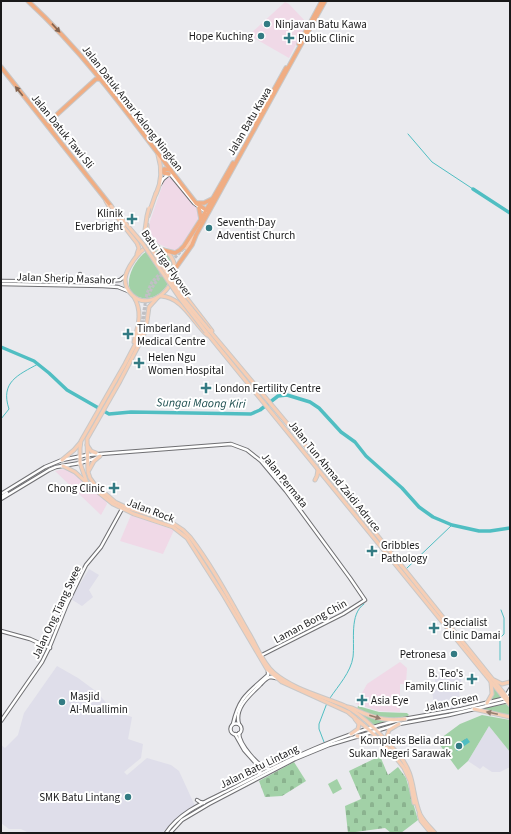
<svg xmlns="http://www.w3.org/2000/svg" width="511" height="834" viewBox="0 0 511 834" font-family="'Source Sans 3',sans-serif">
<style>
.commercial{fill:#f0d9e7}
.built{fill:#dfdeea}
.grass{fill:#a2d1a7}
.cemetery{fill:url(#cemetery-stones)}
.water{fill:url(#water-ripples)}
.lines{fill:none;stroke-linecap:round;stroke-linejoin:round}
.stream{stroke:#50bec2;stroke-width:1}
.river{stroke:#50bec2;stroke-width:3.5}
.primary-tunnel{stroke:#c0c0c4;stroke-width:3;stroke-dasharray:3 1.5;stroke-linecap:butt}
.secondary-casing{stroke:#6f6f72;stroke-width:4.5}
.primary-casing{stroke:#c8c8c8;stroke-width:5}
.highway-casing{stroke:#c8c8c8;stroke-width:5.5}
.secondary{stroke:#fff;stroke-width:2.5}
.primary{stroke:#f6ceb5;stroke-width:3}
.highway{stroke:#f0ad83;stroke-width:3.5}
.primary-bridge-casing{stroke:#c8c8c8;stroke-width:5;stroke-linecap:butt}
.primary-bridge{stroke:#f6ceb5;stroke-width:3}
.oneway{fill:#84634e}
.oneway2{fill:#937d6f}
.poi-dot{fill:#337b83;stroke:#fff;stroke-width:1.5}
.labels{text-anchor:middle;stroke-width:4;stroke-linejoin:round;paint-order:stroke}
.poi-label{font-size:11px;fill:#19191a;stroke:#fff;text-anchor:start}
.street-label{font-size:11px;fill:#19191a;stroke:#fff}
.water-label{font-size:12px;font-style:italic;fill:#1e4f50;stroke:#fff}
</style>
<defs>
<pattern id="cemetery-stones" width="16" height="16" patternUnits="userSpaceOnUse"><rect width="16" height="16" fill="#a2d1a7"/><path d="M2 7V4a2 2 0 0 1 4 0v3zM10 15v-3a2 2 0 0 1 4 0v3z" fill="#8bb38f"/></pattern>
<pattern id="water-ripples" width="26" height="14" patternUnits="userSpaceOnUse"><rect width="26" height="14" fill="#50bec2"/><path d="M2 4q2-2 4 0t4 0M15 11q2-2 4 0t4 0" fill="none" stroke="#429a9d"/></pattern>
</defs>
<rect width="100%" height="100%" fill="#eaeaee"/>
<g class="commercial">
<polygon points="285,2 289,4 307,23 289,58 249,35"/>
<polygon points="170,176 198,208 200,215 185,243 181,247 175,251 159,244 155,241 149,229 149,224 164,181"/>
<polygon points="64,469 74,472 106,501 107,504 101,515 55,471"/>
<polygon points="131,515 174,530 163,554 120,541"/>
<polygon points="400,662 407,668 406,684 400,684 400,712 379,711 356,704 367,684"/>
</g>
<g class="built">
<polygon points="89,569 99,575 89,590 93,597 82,606 71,599"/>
<polygon points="57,666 78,678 97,692 113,711 132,717 128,739 143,744 141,758 124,772 127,775 147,758 171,765 179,771 195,806 182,814 162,833 29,833 21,829 9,829 1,823 1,745 5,748 18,735 24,713"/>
<polygon points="453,675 454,677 461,676 461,683 445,684 459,684 460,708 435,713 432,690 440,686 435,687 435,676"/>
<polygon points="489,726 510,752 510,767 500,772 492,772 483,766 480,769 468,761"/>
</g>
<g class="grass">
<path d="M 149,250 C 189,248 171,303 142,298 C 116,293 134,257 149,250 Z"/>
<polygon points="493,686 501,697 490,701 493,693"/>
<polygon points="506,704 510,708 510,715 480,709"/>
<path d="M 358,706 L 379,712 L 407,713 L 409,715 C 396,726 370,714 357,709 Z"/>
<polygon points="360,714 374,719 388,721 373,725"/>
<polygon points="482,715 510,720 510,752 489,726 468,761 458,770 437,741 460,724"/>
<polygon points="337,779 342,789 333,794 328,784"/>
</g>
<g class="cemetery">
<polygon points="380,756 388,775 398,767 406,778 418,820 401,833 391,833 385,828 348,833 345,806 361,799 349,771"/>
<polygon points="294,762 306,781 282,796 265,797 259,781"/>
</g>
<polygon class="water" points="467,738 470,742 457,751 454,746"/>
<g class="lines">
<g class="stream">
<polyline points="408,134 432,162 473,189"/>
<path d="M 1,419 L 9,409 C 0,382 18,375 38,364"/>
<polyline points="406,569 452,525"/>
<polyline points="500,660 500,638 504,634 504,618 501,610"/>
<path d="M 330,698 C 338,686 351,672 353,657 C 355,641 349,614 364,604"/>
<polyline points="324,742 319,729 319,724 327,703"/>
</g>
<g class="river">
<polyline points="473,189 510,213"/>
<polyline points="1,347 34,361 49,373 67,390 109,414 131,412 251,414 260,410 278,396 287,395 310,402 319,408 341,432 355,442 366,456 402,488 419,507 433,517 452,525 479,531 490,531 510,528"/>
</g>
<g class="primary-tunnel">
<path d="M 147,300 C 152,283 163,273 175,261"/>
<polyline points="141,328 147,293 152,282 184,248"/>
<polyline points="143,328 146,305"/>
</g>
<defs>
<g id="secondary">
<polyline points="160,184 163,179 169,174 171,175 194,203 206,212"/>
<polyline points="1,281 99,282 120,280 125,276"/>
<polyline points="77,282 80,278 80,274"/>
<polyline points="1,284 103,286 118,287 128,291"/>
<polyline points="1,494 45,467 62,460 87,455 231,444 247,450 261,461 286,491 350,578 365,600 343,614 262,655"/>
<polyline points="1,497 7,493"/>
<polyline points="1,499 49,470 56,467 80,463 97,458"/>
<polyline points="1,631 30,639 50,648"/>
<polyline points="506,696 510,689"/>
<polyline points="404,719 461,709 510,697"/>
<polyline points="1,721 42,662 50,646 67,604 81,575 86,565 101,547 122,509"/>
<circle cx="236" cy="729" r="5.5"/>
<path d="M 233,724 C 239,697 248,693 268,675 L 268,670"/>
<path d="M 239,724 C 234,708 250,695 260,685 C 263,682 266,678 270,677 C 272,677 275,678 277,678"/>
<path d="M 239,733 C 239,744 258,767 269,769"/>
<polyline points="235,734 244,750 261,769 259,774"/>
<polyline points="197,800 200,802 204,803"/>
<path d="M 166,833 C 181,810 210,800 233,788 C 287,760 340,734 399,720"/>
<polyline points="170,833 182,820 209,804 295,759 329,745 399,724 449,715 508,701"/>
</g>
<g id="primary">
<path d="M 156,194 C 162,181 162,168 158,155"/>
<polyline points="106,201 110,208 137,243 139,248 137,254"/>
<polyline points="148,216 156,193"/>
<path d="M 147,225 C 147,235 149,242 158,247"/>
<path d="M 148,247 C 155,247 162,248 168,253 C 190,275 153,316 132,295 C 128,291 125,285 125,279 C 126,269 139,250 148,247 Z"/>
<polyline points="186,248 194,237"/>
<polyline points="175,275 179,288 212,331"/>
<path d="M 161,296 C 182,297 193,322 207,335"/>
<path d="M 134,297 C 143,312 138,326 134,342"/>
<path d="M 158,297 L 149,307 L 146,328 L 143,337 L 119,383 L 87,439 L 88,472 L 90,478 L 95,485 L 115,502 L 128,508 L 158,517 L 171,522 L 183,530 L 190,537 C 213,567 231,602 250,635 C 257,647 263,664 274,673 C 294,690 322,696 345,706 C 365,716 385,739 399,755 C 416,776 411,792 420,814 C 424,822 430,827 435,833"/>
<polyline points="141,328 136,343 125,364 81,441 80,448 80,463 87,483 113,504 134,514 173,527 187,538 224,596 267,669 282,682 348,712 367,728 389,749 404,768 410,781 414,803"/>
<polyline points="209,330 296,434 510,701"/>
<polyline points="206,332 510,705"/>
<polyline points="140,340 143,328"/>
<polyline points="87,445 91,451 96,453"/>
<polyline points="62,460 74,450 80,443"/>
<polyline points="63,466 75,472 86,482"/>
<polyline points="89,470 94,461 100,456"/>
<polyline points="315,480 317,476 318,470"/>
<polyline points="494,680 502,684 510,682"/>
<polyline points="487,703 492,694 491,682"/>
<path d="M 348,707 C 354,708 358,711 363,713 C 378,719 389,721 405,719"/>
<polyline points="474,709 510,717"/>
<polyline points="351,734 358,729 359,724 355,719"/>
<polyline points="357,736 379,739"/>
<polyline points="389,744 387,736 389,730 399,724"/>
<polyline points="419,814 421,821 431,833"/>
</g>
<g id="highway">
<path d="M 28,1 C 93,61 142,134 196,203 L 206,210"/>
<polyline points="299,44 322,1"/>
<polyline points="1,67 111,206"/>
<polyline points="255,124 286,68"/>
<polyline points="52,129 50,123 52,119 96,79 101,79"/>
<polyline points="169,174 164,173 164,169 171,170"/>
<polyline points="197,203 204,203 212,199"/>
<polyline points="199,208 201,219"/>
<polyline points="163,250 175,253 180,250 184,246 200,221 233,163"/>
<polyline points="175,269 192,245 196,235 325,1"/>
</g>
</defs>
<use href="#secondary" class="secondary-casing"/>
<use href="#primary" class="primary-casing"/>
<use href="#highway" class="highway-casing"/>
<use href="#secondary" class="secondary"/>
<use href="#primary" class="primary"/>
<use href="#highway" class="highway"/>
<defs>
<g id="primary-bridge">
<polyline points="111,206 143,244 179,297 206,332"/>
<polyline points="149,208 147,216 145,230 149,245 181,296 209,330"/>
</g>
</defs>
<use href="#primary-bridge" class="primary-bridge-casing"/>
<use href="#primary-bridge" class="primary-bridge"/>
</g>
<defs><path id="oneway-solid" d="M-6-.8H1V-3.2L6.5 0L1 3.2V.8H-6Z"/></defs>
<g class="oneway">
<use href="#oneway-solid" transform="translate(56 28) rotate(47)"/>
<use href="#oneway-solid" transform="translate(19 91) rotate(-129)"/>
</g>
<g class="oneway2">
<use href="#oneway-solid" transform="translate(492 713) rotate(-168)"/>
<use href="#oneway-solid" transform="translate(375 717) rotate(18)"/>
</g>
<g class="poi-dot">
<circle cx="267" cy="24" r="4"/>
<circle cx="261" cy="36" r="4"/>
<path d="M287 32h4v4h4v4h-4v4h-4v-4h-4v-4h4z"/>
<path d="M130 213h4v4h4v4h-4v4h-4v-4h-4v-4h4z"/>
<circle cx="209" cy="228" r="4"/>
<path d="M126 328h4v4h4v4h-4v4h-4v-4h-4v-4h4z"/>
<path d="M137 357h4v4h4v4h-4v4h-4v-4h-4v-4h4z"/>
<path d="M204 382h4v4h4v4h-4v4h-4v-4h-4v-4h4z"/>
<path d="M112 482h4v4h4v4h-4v4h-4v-4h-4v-4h4z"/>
<path d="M370 545h4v4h4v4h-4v4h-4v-4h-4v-4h4z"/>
<path d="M432 622h4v4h4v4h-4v4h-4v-4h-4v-4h4z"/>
<circle cx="454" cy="654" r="4"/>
<path d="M470 673h4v4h4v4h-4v4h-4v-4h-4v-4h4z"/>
<path d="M360 694h4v4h4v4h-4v4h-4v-4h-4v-4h4z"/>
<circle cx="62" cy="702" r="4"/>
<circle cx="459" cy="746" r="4"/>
<circle cx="128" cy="797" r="4"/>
</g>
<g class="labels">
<g class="poi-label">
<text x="275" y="28">Ninjavan Batu Kawa</text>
<text x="253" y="40" text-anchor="end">Hope Kuching</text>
<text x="298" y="42">Public Clinic</text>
<text x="123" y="217" text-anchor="end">Klinik<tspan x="123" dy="13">Everbright</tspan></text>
<text x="217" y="226">Seventh-Day<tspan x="217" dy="13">Adventist Church</tspan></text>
<text x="137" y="332">Timberland<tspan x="137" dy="13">Medical Centre</tspan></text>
<text x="148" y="361">Helen Ngu<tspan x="148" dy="13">Women Hospital</tspan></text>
<text x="215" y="392">London Fertility Centre</text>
<text x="105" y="492" text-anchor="end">Chong Clinic</text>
<text x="381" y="549">Gribbles<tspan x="381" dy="13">Pathology</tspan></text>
<text x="443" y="626">Specialist<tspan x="443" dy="13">Clinic Damai</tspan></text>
<text x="446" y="658" text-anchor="end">Petronesa</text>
<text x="463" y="677" text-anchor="end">B. Teo's<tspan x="463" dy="13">Family Clinic</tspan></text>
<text x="70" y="700">Masjid<tspan x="70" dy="13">Al-Muallimin</tspan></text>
<text x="371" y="704">Asia Eye</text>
<text x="451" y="744" text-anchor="end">Kompleks Belia dan<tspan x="451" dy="13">Sukan Negeri Sarawak</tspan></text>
<text x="120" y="801" text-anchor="end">SMK Batu Lintang</text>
</g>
<g class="street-label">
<text transform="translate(133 108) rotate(52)" y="4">Jalan Datuk Amar Kalong Ningkan</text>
<text transform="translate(249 121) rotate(-60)" y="4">Jalan Batu Kawa</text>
<text transform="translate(63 131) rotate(51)" y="4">Jalan Datuk Tawi Sli</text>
<text transform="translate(167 263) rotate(55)" y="4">Batu Tiga Flyover</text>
<text transform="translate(66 278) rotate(2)" y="4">Jalan Sherip Masahor</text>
<text transform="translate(335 476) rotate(51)" y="4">Jalan Tun Ahmad Zaidi Adruce</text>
<text transform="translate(285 480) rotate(51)" y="4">Jalan Permata</text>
<text transform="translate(151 510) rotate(21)" y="4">Jalan Rock</text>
<text transform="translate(56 612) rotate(-65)" y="4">Jalan Ong Tiang Swee</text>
<text transform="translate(310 621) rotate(-28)" y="4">Laman Bong Chin</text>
<text transform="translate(451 702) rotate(-12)" y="4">Jalan Green</text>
<text transform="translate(259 766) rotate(-26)" y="4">Jalan Batu Lintang</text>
</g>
<g class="water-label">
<text transform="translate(201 403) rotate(1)" y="4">Sungai Maong Kiri</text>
</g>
</g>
<rect width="511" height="834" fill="none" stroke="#19191a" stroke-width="4"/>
</svg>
